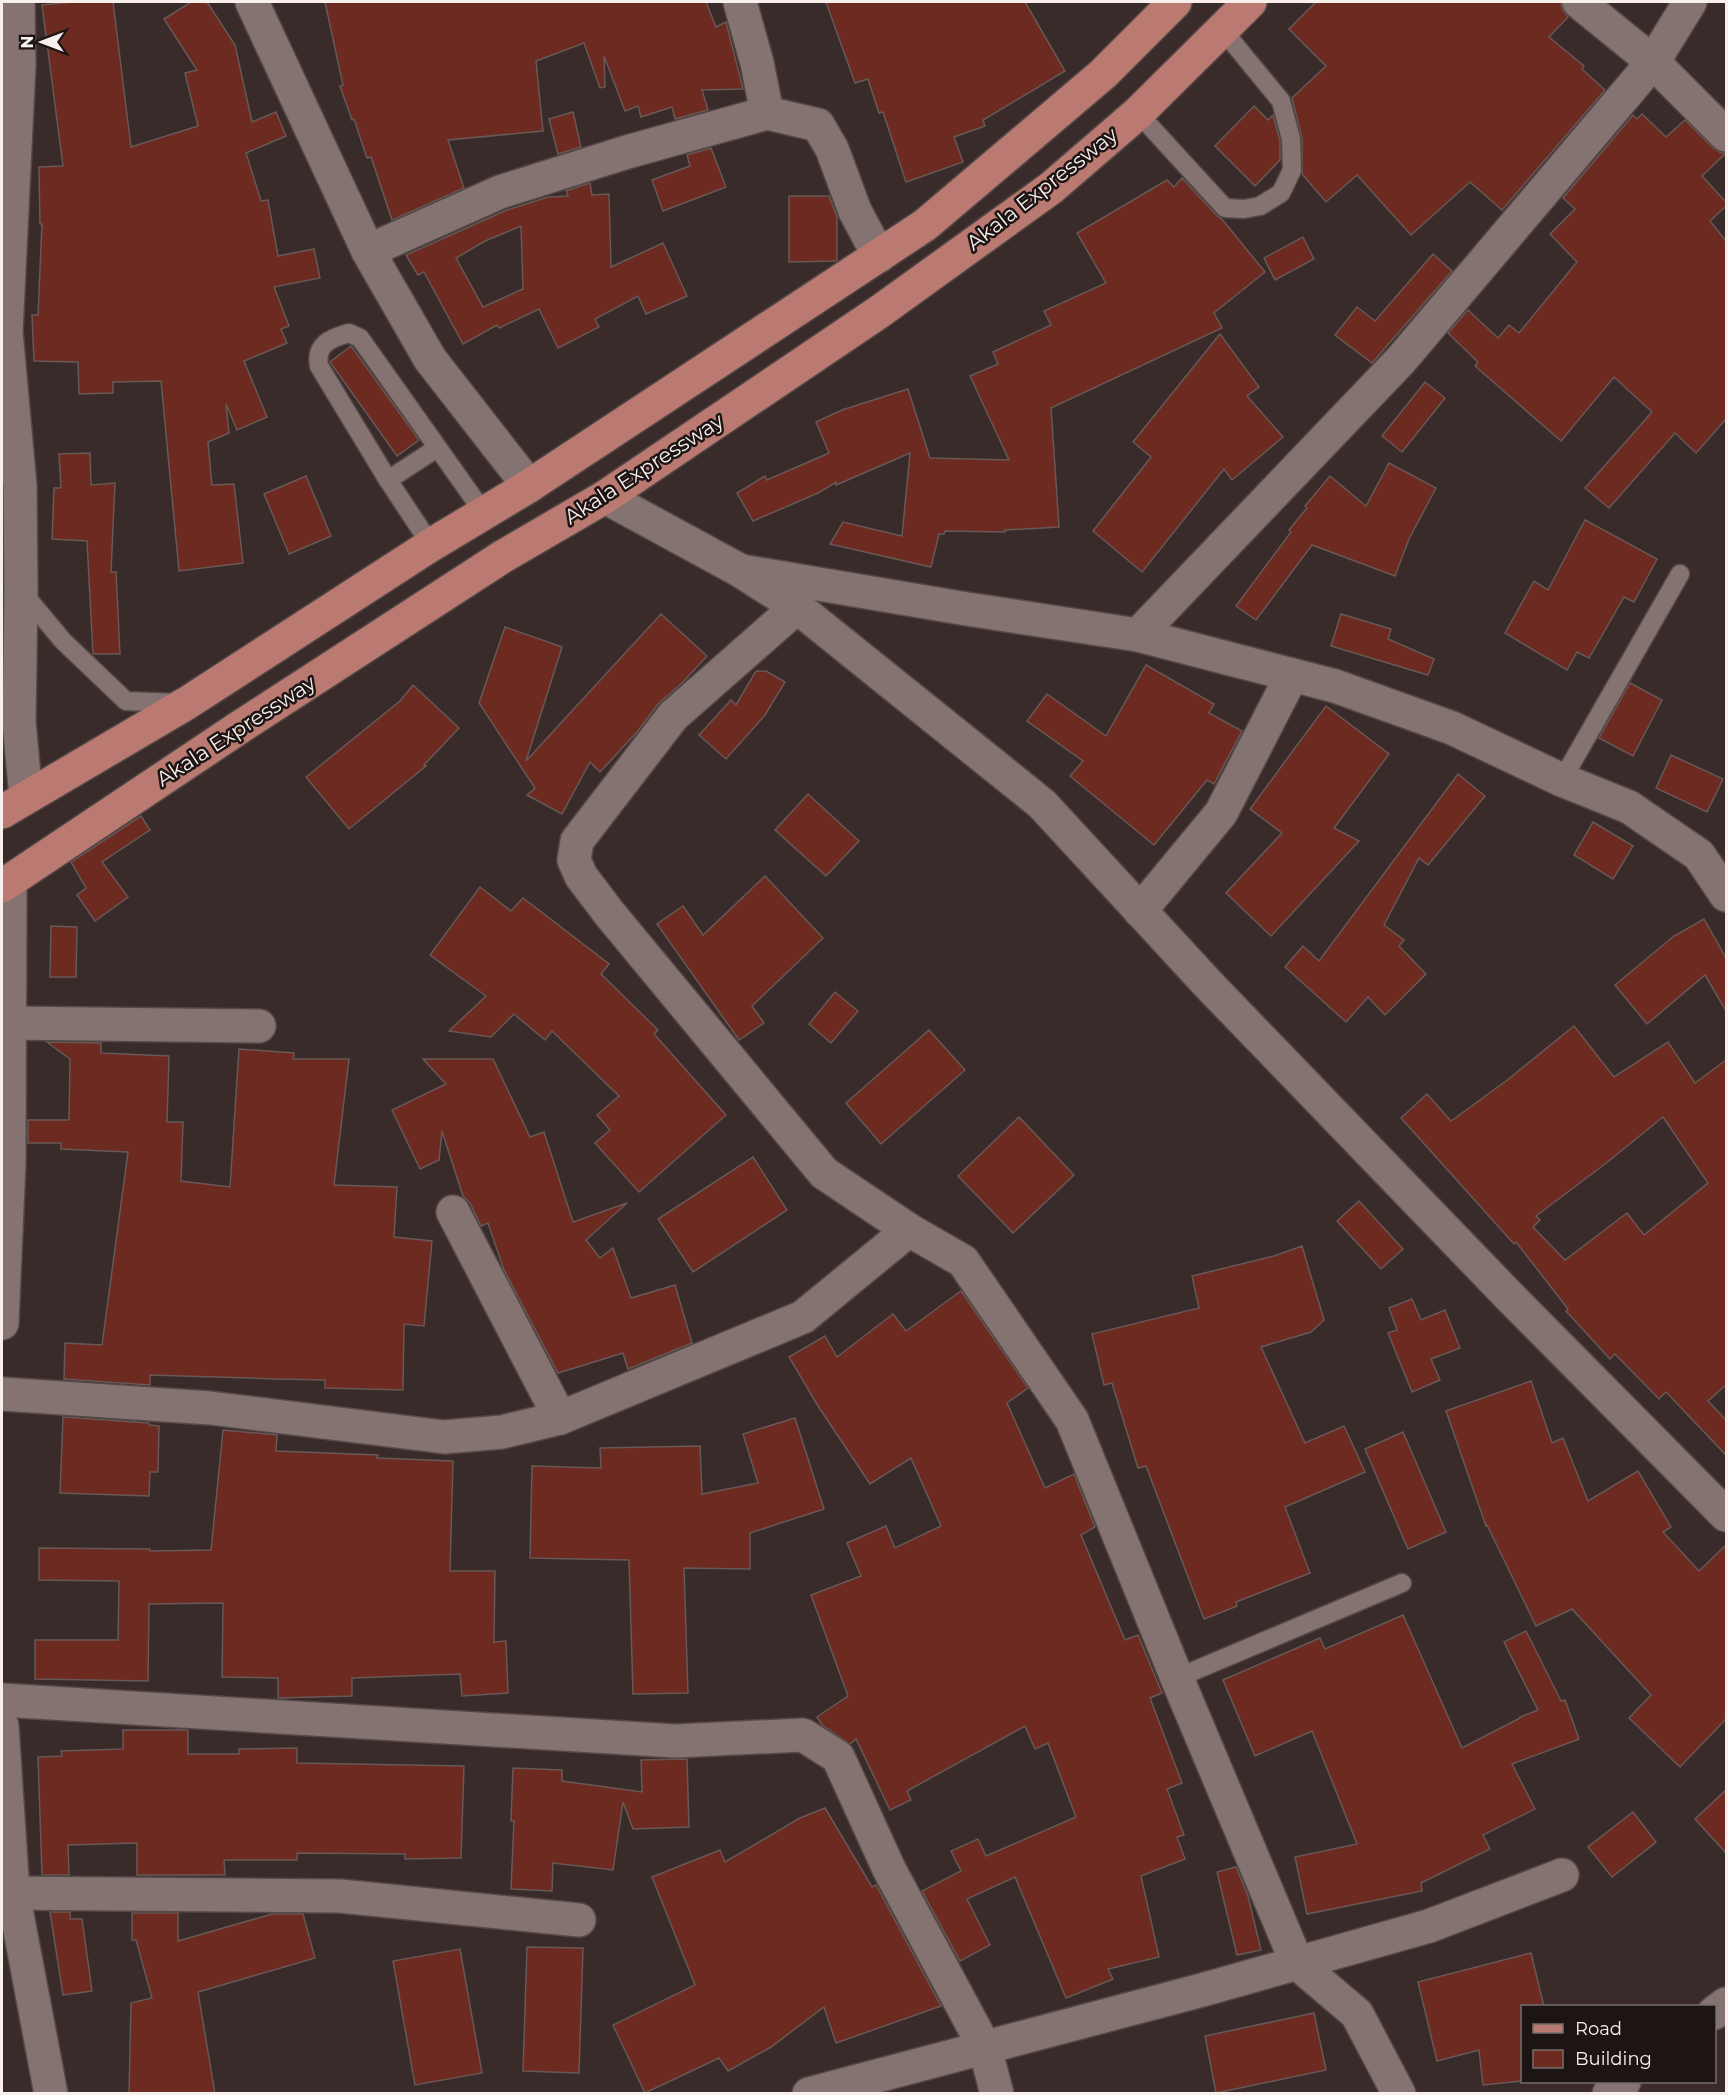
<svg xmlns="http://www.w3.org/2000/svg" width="1728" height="2095" viewBox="0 0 1728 2095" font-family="Montserrat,sans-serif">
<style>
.building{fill:#6c2a21;stroke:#685856;stroke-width:1.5;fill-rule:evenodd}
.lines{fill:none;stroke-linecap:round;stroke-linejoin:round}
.service-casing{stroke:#544846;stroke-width:21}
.minor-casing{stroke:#544846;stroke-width:36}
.tertiary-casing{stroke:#544846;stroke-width:36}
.primary-casing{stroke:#544846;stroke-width:36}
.service{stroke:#847370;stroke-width:18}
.minor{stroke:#847370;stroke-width:33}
.tertiary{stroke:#847370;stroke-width:33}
.primary{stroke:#bb7a71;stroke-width:33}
.labels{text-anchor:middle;stroke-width:5;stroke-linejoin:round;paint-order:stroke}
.street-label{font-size:21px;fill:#f9f0ee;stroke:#1c1514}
</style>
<rect width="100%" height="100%" fill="#392b29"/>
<g class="building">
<polygon points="73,2 113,2 131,147 198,126 185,73 197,70 164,19 191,2 207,2 235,45 252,122 276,112 286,136 246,153 261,201 268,200 278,256 314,249 320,278 274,287 289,326 281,329 287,343 244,361 267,417 237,430 226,404 229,433 208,442 212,485 234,484 243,563 179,571 161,381 113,382 113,393 79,394 78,362 34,361 32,315 38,315 42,224 40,224 39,167 63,166 42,5"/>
<polygon points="325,2 706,2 716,27 726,22 743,89 702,90 708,110 675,119 672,107 641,117 638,106 625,111 604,56 605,87 600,88 584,43 536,61 543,131 448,140 464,188 392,220 371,157 367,158 354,119 352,120 340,86 343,85"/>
<polygon points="826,2 1025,2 1065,71 983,120 985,126 954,137 963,162 906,182 883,112 879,113 868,79 855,83"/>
<polygon points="1316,2 1561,2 1562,9 1568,17 1549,37 1584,66 1582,69 1605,90 1502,210 1470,182 1411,235 1357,175 1326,202 1302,174 1302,138 1292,98 1326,66 1289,29"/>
<polygon points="1254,106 1268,120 1273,115 1280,141 1280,160 1255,186 1215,146"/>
<polygon points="573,112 581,147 558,154 549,119"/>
<polygon points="1642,114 1666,137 1685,120 1713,148 1721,153 1726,153 1702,176 1726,202 1726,206 1710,221 1726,241 1726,419 1696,453 1675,433 1609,508 1585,488 1652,412 1614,377 1561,441 1475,366 1478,362 1448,333 1468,310 1498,338 1509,325 1519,333 1577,262 1550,234 1575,209 1563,198 1633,115 1637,119"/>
<polygon points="711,148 726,187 663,211 652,180 690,166 687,155"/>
<polygon points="1182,178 1217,216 1222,219 1265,272 1214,313 1222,328 1051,408 1059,527 1005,530 1005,532 945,531 944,534 939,534 931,567 830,544 843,522 902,536 910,453 836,485 836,482 818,493 753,521 737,493 765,476 767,480 829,453 816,422 842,410 908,389 930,458 1009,460 970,376 998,364 993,352 1051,325 1044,311 1106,283 1077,233 1167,180 1174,187"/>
<path d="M 590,183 L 592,195 L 609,194 L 611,267 L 663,243 L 687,296 L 646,314 L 638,296 L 595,319 L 599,327 L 558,348 L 539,309 L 499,328 L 497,325 L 463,344 L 424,272 L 418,275 L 406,255 L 507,210 L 548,197 L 568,196 L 566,191 ZM 521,226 L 523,289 L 483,307 L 456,258 L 485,241 Z"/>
<polygon points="789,196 829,196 837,217 837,261 789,262"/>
<polygon points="1303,237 1314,259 1275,280 1264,258"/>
<polygon points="1433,254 1452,271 1372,363 1335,335 1357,307 1375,321"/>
<polygon points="1220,334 1259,387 1247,396 1283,437 1232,480 1224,469 1142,572 1093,531 1151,457 1133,442"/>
<polygon points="351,346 419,440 397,456 330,362"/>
<polygon points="1425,382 1445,398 1402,452 1382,436"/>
<polygon points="90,453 91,485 115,483 111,572 116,572 120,654 93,654 87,541 52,539 54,488 61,488 59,454"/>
<polygon points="1389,463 1436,488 1409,539 1395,576 1312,545 1256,620 1236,606 1291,532 1289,530 1307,508 1305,506 1330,476 1366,506"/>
<polygon points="306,476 331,536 289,554 264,494"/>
<polygon points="1585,520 1657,559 1634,602 1624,597 1589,658 1577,652 1567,670 1505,633 1534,581 1548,590"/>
<polygon points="661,614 707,656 682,683 658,704 637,732 600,772 590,762 562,814 527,795 535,788 479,703 505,627 562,647 526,761"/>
<polygon points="1341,614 1391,629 1388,639 1434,659 1428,675 1331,646"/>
<polygon points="1146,665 1214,704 1209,713 1242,731 1214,784 1207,780 1154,845 1070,776 1083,761 1027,721 1047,694 1106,736"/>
<polygon points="756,671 766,671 785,682 765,715 726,759 699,735 731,700 736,705"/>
<polygon points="1630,683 1662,700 1633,756 1599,738"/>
<polygon points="413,685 459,728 424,765 426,766 349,829 306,777 400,701"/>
<polygon points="1326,706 1389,754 1334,828 1359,841 1271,936 1226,893 1282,833 1250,809"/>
<polygon points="1671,755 1723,779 1707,812 1656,788"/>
<polygon points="1458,774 1485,796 1428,865 1419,858 1384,925 1404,940 1399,946 1426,974 1385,1015 1368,997 1346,1022 1285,967 1303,946 1319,961"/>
<polygon points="808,794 859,841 826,876 775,830"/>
<polygon points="141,816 150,830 102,862 128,897 95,921 77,895 86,888 71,862"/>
<polygon points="1593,822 1633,846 1613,879 1574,855"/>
<polygon points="765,876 823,938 752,1006 764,1023 739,1040 657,924 683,906 703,935"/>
<polygon points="480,887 511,911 523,898 609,964 601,974 658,1030 654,1034 726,1115 639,1192 595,1143 610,1130 597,1115 619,1096 552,1031 545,1040 514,1014 491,1037 449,1031 486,996 430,955"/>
<polygon points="1704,919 1726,958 1726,1011 1705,975 1647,1024 1615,985 1674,936"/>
<polygon points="51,926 77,927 76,977 50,977"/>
<polygon points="835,992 858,1011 831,1043 809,1024"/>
<path d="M 1574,1026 L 1614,1077 L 1668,1042 L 1695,1083 L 1726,1060 L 1726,1385 L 1708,1401 L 1726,1420 L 1726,1455 L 1666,1392 L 1659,1399 L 1615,1354 L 1610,1359 L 1566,1311 L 1568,1309 L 1516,1242 L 1514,1244 L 1401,1118 L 1427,1094 L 1451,1121 L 1506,1081 ZM 1663,1117 L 1708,1183 L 1644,1235 L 1627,1213 L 1565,1260 L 1533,1227 L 1540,1220 L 1536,1216 L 1605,1164 Z"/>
<polygon points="929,1030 965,1070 881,1144 846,1103"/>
<polygon points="47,1042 101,1043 101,1053 169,1056 167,1122 183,1122 181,1181 230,1187 239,1049 294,1053 293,1059 349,1059 334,1185 397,1187 394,1237 432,1241 424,1326 404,1324 403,1390 325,1388 325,1380 276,1379 150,1375 150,1385 64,1379 65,1343 102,1345 128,1152 61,1149 61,1143 28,1143 28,1120 69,1120 70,1059"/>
<polygon points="423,1059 493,1059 530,1137 544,1132 573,1222 627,1203 586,1240 600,1258 613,1248 631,1298 675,1285 692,1343 628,1369 623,1353 558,1373 504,1270 488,1223 481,1226 470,1203 463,1196 442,1131 439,1160 420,1169 392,1110 446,1084"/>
<polygon points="1019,1117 1074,1175 1013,1233 958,1176"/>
<polygon points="753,1157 787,1210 693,1272 658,1219"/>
<polygon points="1359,1201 1403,1249 1381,1269 1337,1221"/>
<polygon points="1302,1246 1324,1320 1311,1332 1261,1347 1305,1443 1344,1426 1365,1472 1285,1507 1310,1573 1236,1602 1237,1606 1204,1619 1146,1466 1138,1468 1112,1383 1104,1385 1092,1334 1199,1308 1192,1276 1274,1256"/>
<polygon points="961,1291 1028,1388 1007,1403 1045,1488 1074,1474 1095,1527 1081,1535 1125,1640 1138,1635 1162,1693 1150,1698 1182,1783 1167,1789 1184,1835 1177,1837 1185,1859 1141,1876 1159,1957 1108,1969 1113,1979 1066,1998 1015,1877 967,1899 990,1945 960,1961 922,1891 961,1871 951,1851 978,1839 986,1856 1076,1817 1048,1743 1035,1749 1025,1726 907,1791 911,1800 890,1810 856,1739 850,1744 822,1725 817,1717 848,1696 811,1595 861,1576 847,1543 886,1526 895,1548 941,1526 911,1458 870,1484 818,1406 789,1357 825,1336 837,1357 893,1314 906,1331"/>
<polygon points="1412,1299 1421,1320 1445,1310 1460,1348 1431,1359 1440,1380 1412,1392 1388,1333 1397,1330 1389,1308"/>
<polygon points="1531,1381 1552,1443 1563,1438 1588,1501 1638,1471 1671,1527 1663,1532 1699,1571 1726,1545 1726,1719 1680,1767 1629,1718 1651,1695 1572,1609 1536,1626 1487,1525 1486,1526 1446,1411"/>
<polygon points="63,1417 149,1423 149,1425 159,1426 158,1472 150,1472 149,1496 60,1493"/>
<polygon points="795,1418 824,1509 750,1533 750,1569 684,1568 688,1693 633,1694 629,1560 530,1558 532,1466 601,1468 600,1448 700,1446 702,1494 758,1483 743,1434"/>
<polygon points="223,1430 277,1435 276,1451 378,1455 377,1458 453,1461 450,1571 495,1571 494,1642 506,1641 508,1693 462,1696 460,1674 352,1678 352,1696 278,1698 278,1678 222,1677 223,1603 149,1604 148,1681 35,1679 35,1640 118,1640 119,1581 39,1580 39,1548 150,1549 150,1551 211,1550"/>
<polygon points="1403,1432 1446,1532 1408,1549 1365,1449"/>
<polygon points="1403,1615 1462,1748 1520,1718 1520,1717 1538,1710 1504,1642 1526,1631 1561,1701 1565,1700 1579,1739 1512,1764 1535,1809 1483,1835 1490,1849 1421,1883 1422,1891 1307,1914 1295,1857 1357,1844 1312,1731 1255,1756 1223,1680 1320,1638 1325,1649"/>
<polygon points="123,1730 188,1730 188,1754 239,1754 239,1749 297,1748 297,1763 464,1766 461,1858 405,1859 405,1854 297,1853 297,1860 224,1860 225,1875 137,1875 137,1843 68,1845 69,1875 42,1875 38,1757 62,1756 61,1751 123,1749"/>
<polygon points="687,1759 689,1827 633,1829 623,1802 613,1870 553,1863 552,1891 511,1889 514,1821 511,1821 513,1768 562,1770 562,1781 642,1792 641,1760"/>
<polygon points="1726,1790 1726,1853 1695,1819"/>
<polygon points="825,1808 872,1887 876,1885 941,2006 836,2043 824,2007 771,2047 728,2071 719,2058 645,2093 613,2025 695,1985 652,1877 720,1850 725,1862 800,1818"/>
<polygon points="1633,1812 1656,1842 1612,1877 1588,1847"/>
<polygon points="1236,1867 1248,1896 1261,1950 1237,1955 1217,1872"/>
<polygon points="50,1912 70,1912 70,1919 82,1919 92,1991 63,1995"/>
<polygon points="132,1913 178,1913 178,1941 272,1914 303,1914 315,1958 198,1992 215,2094 129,2094 131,2003 152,1998 136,1940 132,1940"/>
<polygon points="527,1947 583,1948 579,2073 523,2071"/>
<polygon points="460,1949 482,2073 415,2085 393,1961"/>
<polygon points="1531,1953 1544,2007 1522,2007 1522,2081 1483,2085 1479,2050 1437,2061 1418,1982"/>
<polygon points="1314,2013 1326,2070 1216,2093 1205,2036"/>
</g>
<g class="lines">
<defs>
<g id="service">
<polyline points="1138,113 1225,208 1244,209 1260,206 1281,193 1292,170 1291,139 1281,101 1221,28"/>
<polyline points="388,480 437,448"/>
<path d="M 431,545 L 388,480 L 319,366 C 315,344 331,338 349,333 L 360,338 L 484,513"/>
<polyline points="23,593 63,641 126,701 179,703"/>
<polyline points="1562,780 1680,574"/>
<polyline points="1177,1678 1402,1583"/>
</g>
<g id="minor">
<polyline points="18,2 19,65 6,332 20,486 21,591 19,722 26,797"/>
<polyline points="1579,2 1653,62 1726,135"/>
<polyline points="767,113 818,125 832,149 855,211 879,256"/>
<polyline points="368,251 500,192 627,152 767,113 757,63 740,2"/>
<polyline points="741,571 967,609 1138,635 1335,686 1452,728 1562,780 1629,807 1699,855 1726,895"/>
<polyline points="797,607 673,716 577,841 574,860 581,876 609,913 824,1173 909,1230 963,1261 1072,1420 1177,1678 1297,1963 1357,2014 1399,2094"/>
<polyline points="1138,635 1401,360 1653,62 1690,2"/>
<polyline points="1140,911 1221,813 1292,675"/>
<polyline points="9,1023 259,1026"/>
<polyline points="453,1212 560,1418 803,1317 909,1230"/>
<polyline points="2,1394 210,1408 444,1437 502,1432 560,1418"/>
<polyline points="2,1700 675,1741 803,1735 838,1757 889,1869 985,2048 997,2094"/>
<polyline points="2,1893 340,1896 579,1920"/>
<polyline points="1714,2013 1726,2004"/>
<polyline points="809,2094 1202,1990 1429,1926 1562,1875"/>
<polyline points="1609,2094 1624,2082"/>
</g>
<g id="tertiary">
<polyline points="252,2 368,251 430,359 529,486"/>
<polyline points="605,497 741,571 797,607 1042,804 1208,984 1510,1297 1726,1515"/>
<polyline points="2,1323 9,1163 10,882"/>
<polyline points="2,1726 13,1893 51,2094"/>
</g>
<g id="primary">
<polyline points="2,812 187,703 431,545 529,486 925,225 1103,74 1175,2"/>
<polyline points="2,886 240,727 502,557 605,497 879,312 1051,188 1138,113 1250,2"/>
</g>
</defs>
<use href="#service" class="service-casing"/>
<use href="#minor" class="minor-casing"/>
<use href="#tertiary" class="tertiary-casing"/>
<use href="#primary" class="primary-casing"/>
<use href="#service" class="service"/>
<use href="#minor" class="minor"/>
<use href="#tertiary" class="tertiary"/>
<use href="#primary" class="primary"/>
</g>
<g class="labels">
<g class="street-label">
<text transform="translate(1042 189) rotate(-38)" y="7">Akala Expressway</text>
<text transform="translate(644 469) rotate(-33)" y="7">Akala Expressway</text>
<text transform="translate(236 731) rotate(-33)" y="7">Akala Expressway</text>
</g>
</g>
<rect width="1728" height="2095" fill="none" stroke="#f9f0ee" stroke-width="6"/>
<rect x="1521" y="2005" width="195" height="78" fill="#1c1514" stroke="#746d6b" stroke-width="1.5"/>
<rect x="1533" y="2024" width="30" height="9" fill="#bb7a71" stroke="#746d6b" stroke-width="1.5"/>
<text x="1575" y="2035" font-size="18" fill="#f9f0ee">Road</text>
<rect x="1533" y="2050" width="30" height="18" fill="#6c2a21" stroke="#746d6b" stroke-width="1.5"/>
<text x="1575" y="2065" font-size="18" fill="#f9f0ee">Building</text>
<g transform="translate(42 42) rotate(270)" stroke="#1c1514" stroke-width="4.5" paint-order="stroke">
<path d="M0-4.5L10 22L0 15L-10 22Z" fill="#f9f0ee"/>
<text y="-9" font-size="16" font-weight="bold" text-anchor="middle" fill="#f9f0ee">N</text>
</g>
</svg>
